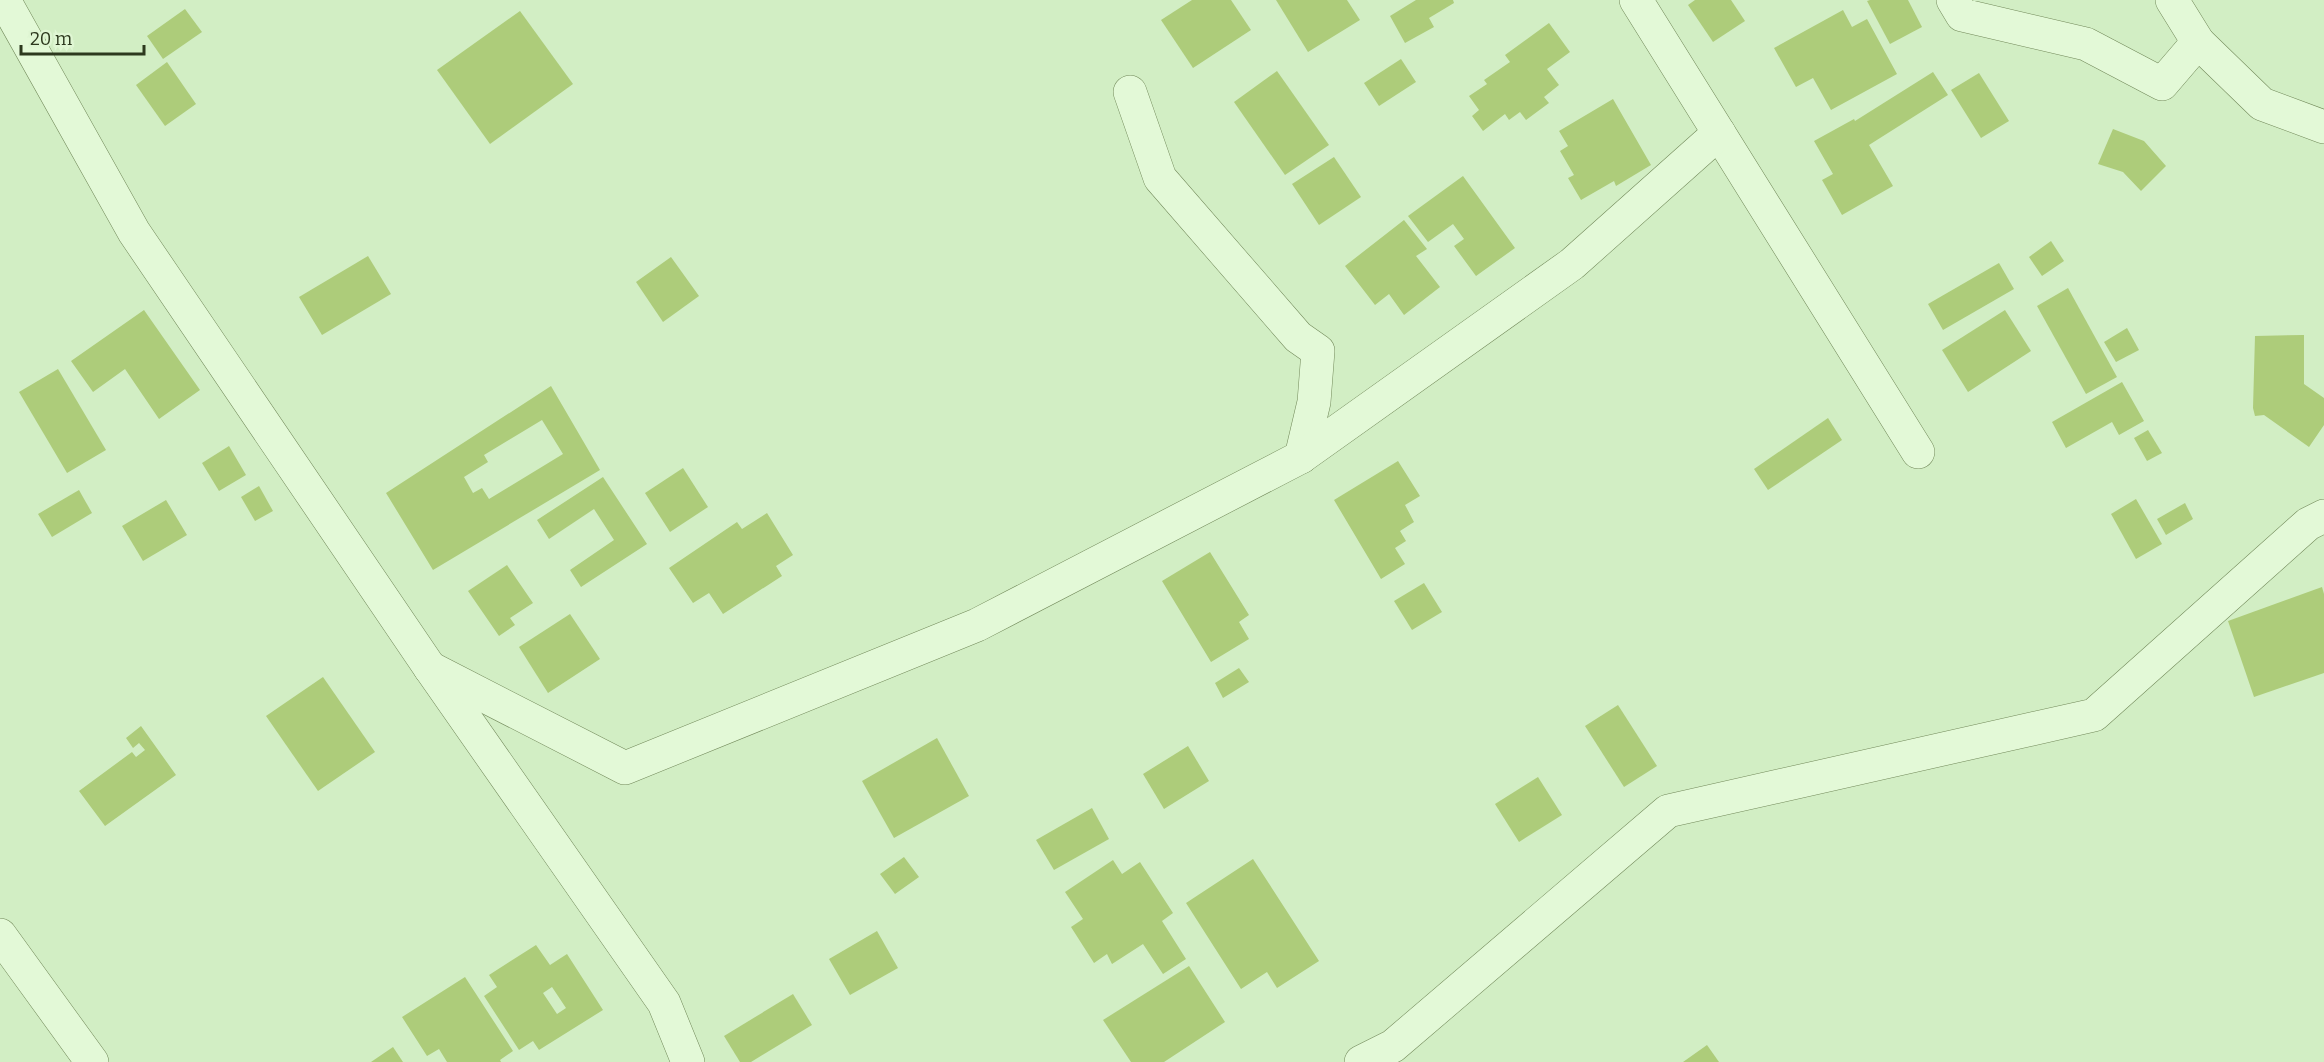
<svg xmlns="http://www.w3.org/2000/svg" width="2324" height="1062" viewBox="0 0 2324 1062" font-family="Bitter,serif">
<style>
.building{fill:#adcc7a;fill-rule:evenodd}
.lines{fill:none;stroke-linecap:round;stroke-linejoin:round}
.minor-casing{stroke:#72895a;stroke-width:34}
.minor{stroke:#e3f9d7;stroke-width:33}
</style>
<rect width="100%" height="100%" fill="#d2eec4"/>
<g class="building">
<polygon points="1192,0 1231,0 1251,30 1193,68 1161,20"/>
<polygon points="1276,0 1347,0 1360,20 1308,52"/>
<polygon points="1416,0 1453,0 1454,3 1429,18 1434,27 1405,43 1390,16"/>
<polygon points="1695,0 1731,0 1745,21 1713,42 1688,5"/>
<polygon points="1870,0 1908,0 1922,27 1890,44 1867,1"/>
<polygon points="185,9 202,32 163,59 147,36"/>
<polygon points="1843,10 1852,27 1867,19 1897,74 1831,110 1813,78 1796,87 1774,48"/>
<polygon points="520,11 573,84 490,144 437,70"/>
<polygon points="1549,23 1570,52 1547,69 1559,85 1544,97 1549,103 1526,120 1520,112 1509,120 1505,114 1483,131 1472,116 1479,110 1469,96 1487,84 1484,80 1510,62 1505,55"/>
<polygon points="1401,59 1416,82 1379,106 1364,83"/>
<polygon points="167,62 196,104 165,126 136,85"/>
<polygon points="1277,71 1329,145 1285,175 1234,102"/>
<polygon points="1933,72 1948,95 1869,145 1893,186 1842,215 1822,180 1833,174 1814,141 1854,119 1855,121"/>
<polygon points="1979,73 2009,121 1981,138 1951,90"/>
<polygon points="1613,99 1651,165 1616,186 1614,181 1581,200 1568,178 1574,175 1560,151 1568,146 1559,131"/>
<polygon points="2113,129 2144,141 2166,166 2141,191 2123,172 2098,164"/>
<polygon points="1334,157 1361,197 1319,225 1292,184"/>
<polygon points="1463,176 1515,248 1476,276 1454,246 1464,239 1453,224 1428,242 1408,216"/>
<polygon points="1404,220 1427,249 1416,256 1440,287 1404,315 1389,294 1375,305 1345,266"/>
<polygon points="2051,241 2064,261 2042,276 2029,257"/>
<polygon points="368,256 391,294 322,335 299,297"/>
<polygon points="671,257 699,296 663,322 636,282"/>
<polygon points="1999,263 2014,289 1943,330 1928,304"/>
<polygon points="2068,288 2117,377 2086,394 2037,306"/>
<polygon points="144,310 200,390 159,419 125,369 93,392 71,361"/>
<polygon points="2005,310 2031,351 1968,392 1942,350"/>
<polygon points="2127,328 2139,350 2116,362 2104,342"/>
<polygon points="2304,335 2304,384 2324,398 2324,425 2309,447 2264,415 2255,416 2253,408 2255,336"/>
<polygon points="58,369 106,450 67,473 19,392"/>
<polygon points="2122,382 2144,421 2119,435 2112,422 2066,448 2052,422"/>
<path d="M 551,386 L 600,470 L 433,570 L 386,493 ZM 542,420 L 563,454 L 489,499 L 482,488 L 473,493 L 464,477 L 488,462 L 484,455 Z"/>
<polygon points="1828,418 1842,440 1768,490 1754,469"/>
<polygon points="2148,430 2162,453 2147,461 2134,438"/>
<polygon points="229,446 246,475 219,491 202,463"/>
<polygon points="1398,461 1420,496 1405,505 1414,522 1400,531 1406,541 1395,548 1405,564 1381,579 1334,500"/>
<polygon points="683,468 708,507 670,532 645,493"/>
<polygon points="603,477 647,544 581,587 570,570 614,540 594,509 549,539 537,520"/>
<polygon points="259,486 273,511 255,521 241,497"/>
<polygon points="79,490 92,513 52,537 38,514"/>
<polygon points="2136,499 2162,544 2136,559 2111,514"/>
<polygon points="166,500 187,535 143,561 122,526"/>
<polygon points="2185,503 2193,519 2166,535 2157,519"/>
<polygon points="767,513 793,555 776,566 782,576 723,614 709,593 693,603 669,568 737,522 742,529"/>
<polygon points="1210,552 1249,615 1239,622 1249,639 1211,662 1162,581"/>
<polygon points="507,565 533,603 510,618 515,625 499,636 468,591"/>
<polygon points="1424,583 1442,612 1412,630 1394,601"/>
<polygon points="2322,587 2324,594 2324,673 2254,697 2228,621"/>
<polygon points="570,614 600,659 548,693 519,647"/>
<polygon points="1239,668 1249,682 1223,698 1215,683"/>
<polygon points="323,677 375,752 318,791 266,716"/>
<polygon points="1618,705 1657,766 1624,787 1585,726"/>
<polygon points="141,726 176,775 105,826 79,791 132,752 136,757 145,750 139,743 133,748 126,738"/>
<polygon points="937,738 969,796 894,838 862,781"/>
<polygon points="1188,746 1209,781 1164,809 1143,774"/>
<polygon points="1538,777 1562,815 1519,842 1495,804"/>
<polygon points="1092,808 1109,839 1054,870 1036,840"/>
<polygon points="904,857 919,877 895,894 880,874"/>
<polygon points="1253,859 1319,961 1277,988 1267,972 1241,989 1186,903"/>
<polygon points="1113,860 1122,874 1140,862 1173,913 1162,921 1186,959 1163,974 1143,944 1112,964 1107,954 1094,963 1071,927 1083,919 1065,892"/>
<polygon points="877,931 898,968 850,995 829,959"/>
<path d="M 536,945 L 550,965 L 567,954 L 603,1010 L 539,1050 L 533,1041 L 519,1050 L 484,996 L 497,987 L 489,975 ZM 552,987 L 566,1008 L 557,1014 L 543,993 Z"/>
<polygon points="1189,966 1225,1022 1164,1062 1131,1062 1103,1020"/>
<polygon points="465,977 513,1051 500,1060 501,1062 447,1062 439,1049 427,1056 402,1017"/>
<polygon points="793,994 812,1025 751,1062 740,1062 724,1036"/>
<polygon points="1707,1045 1719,1062 1683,1062"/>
<polygon points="393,1047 403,1062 371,1062"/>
</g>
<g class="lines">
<defs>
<g id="minor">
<polyline points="4,0 134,232 430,668 664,1003 688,1062"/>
<polyline points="1636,0 1918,452"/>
<polyline points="1953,0 1962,15 2086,44 2162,84 2198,42"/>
<polyline points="2172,0 2198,42 2262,104 2324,127"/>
<polyline points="1130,92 1160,178 1298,337 1318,351 1314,402 1301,457"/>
<polyline points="430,668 625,768 977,625 1301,457 1572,264 1719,133"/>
<polyline points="0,935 92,1062"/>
<polyline points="1361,1062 1393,1046 1668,811 2094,715 2308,524 2324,516"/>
</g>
</defs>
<use href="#minor" class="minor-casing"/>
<use href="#minor" class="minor"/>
</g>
<path d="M21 45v9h123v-9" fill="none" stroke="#2d391e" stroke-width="3"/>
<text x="30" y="45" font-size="18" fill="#2d391e" stroke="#dff6d3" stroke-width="4.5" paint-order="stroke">20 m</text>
</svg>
